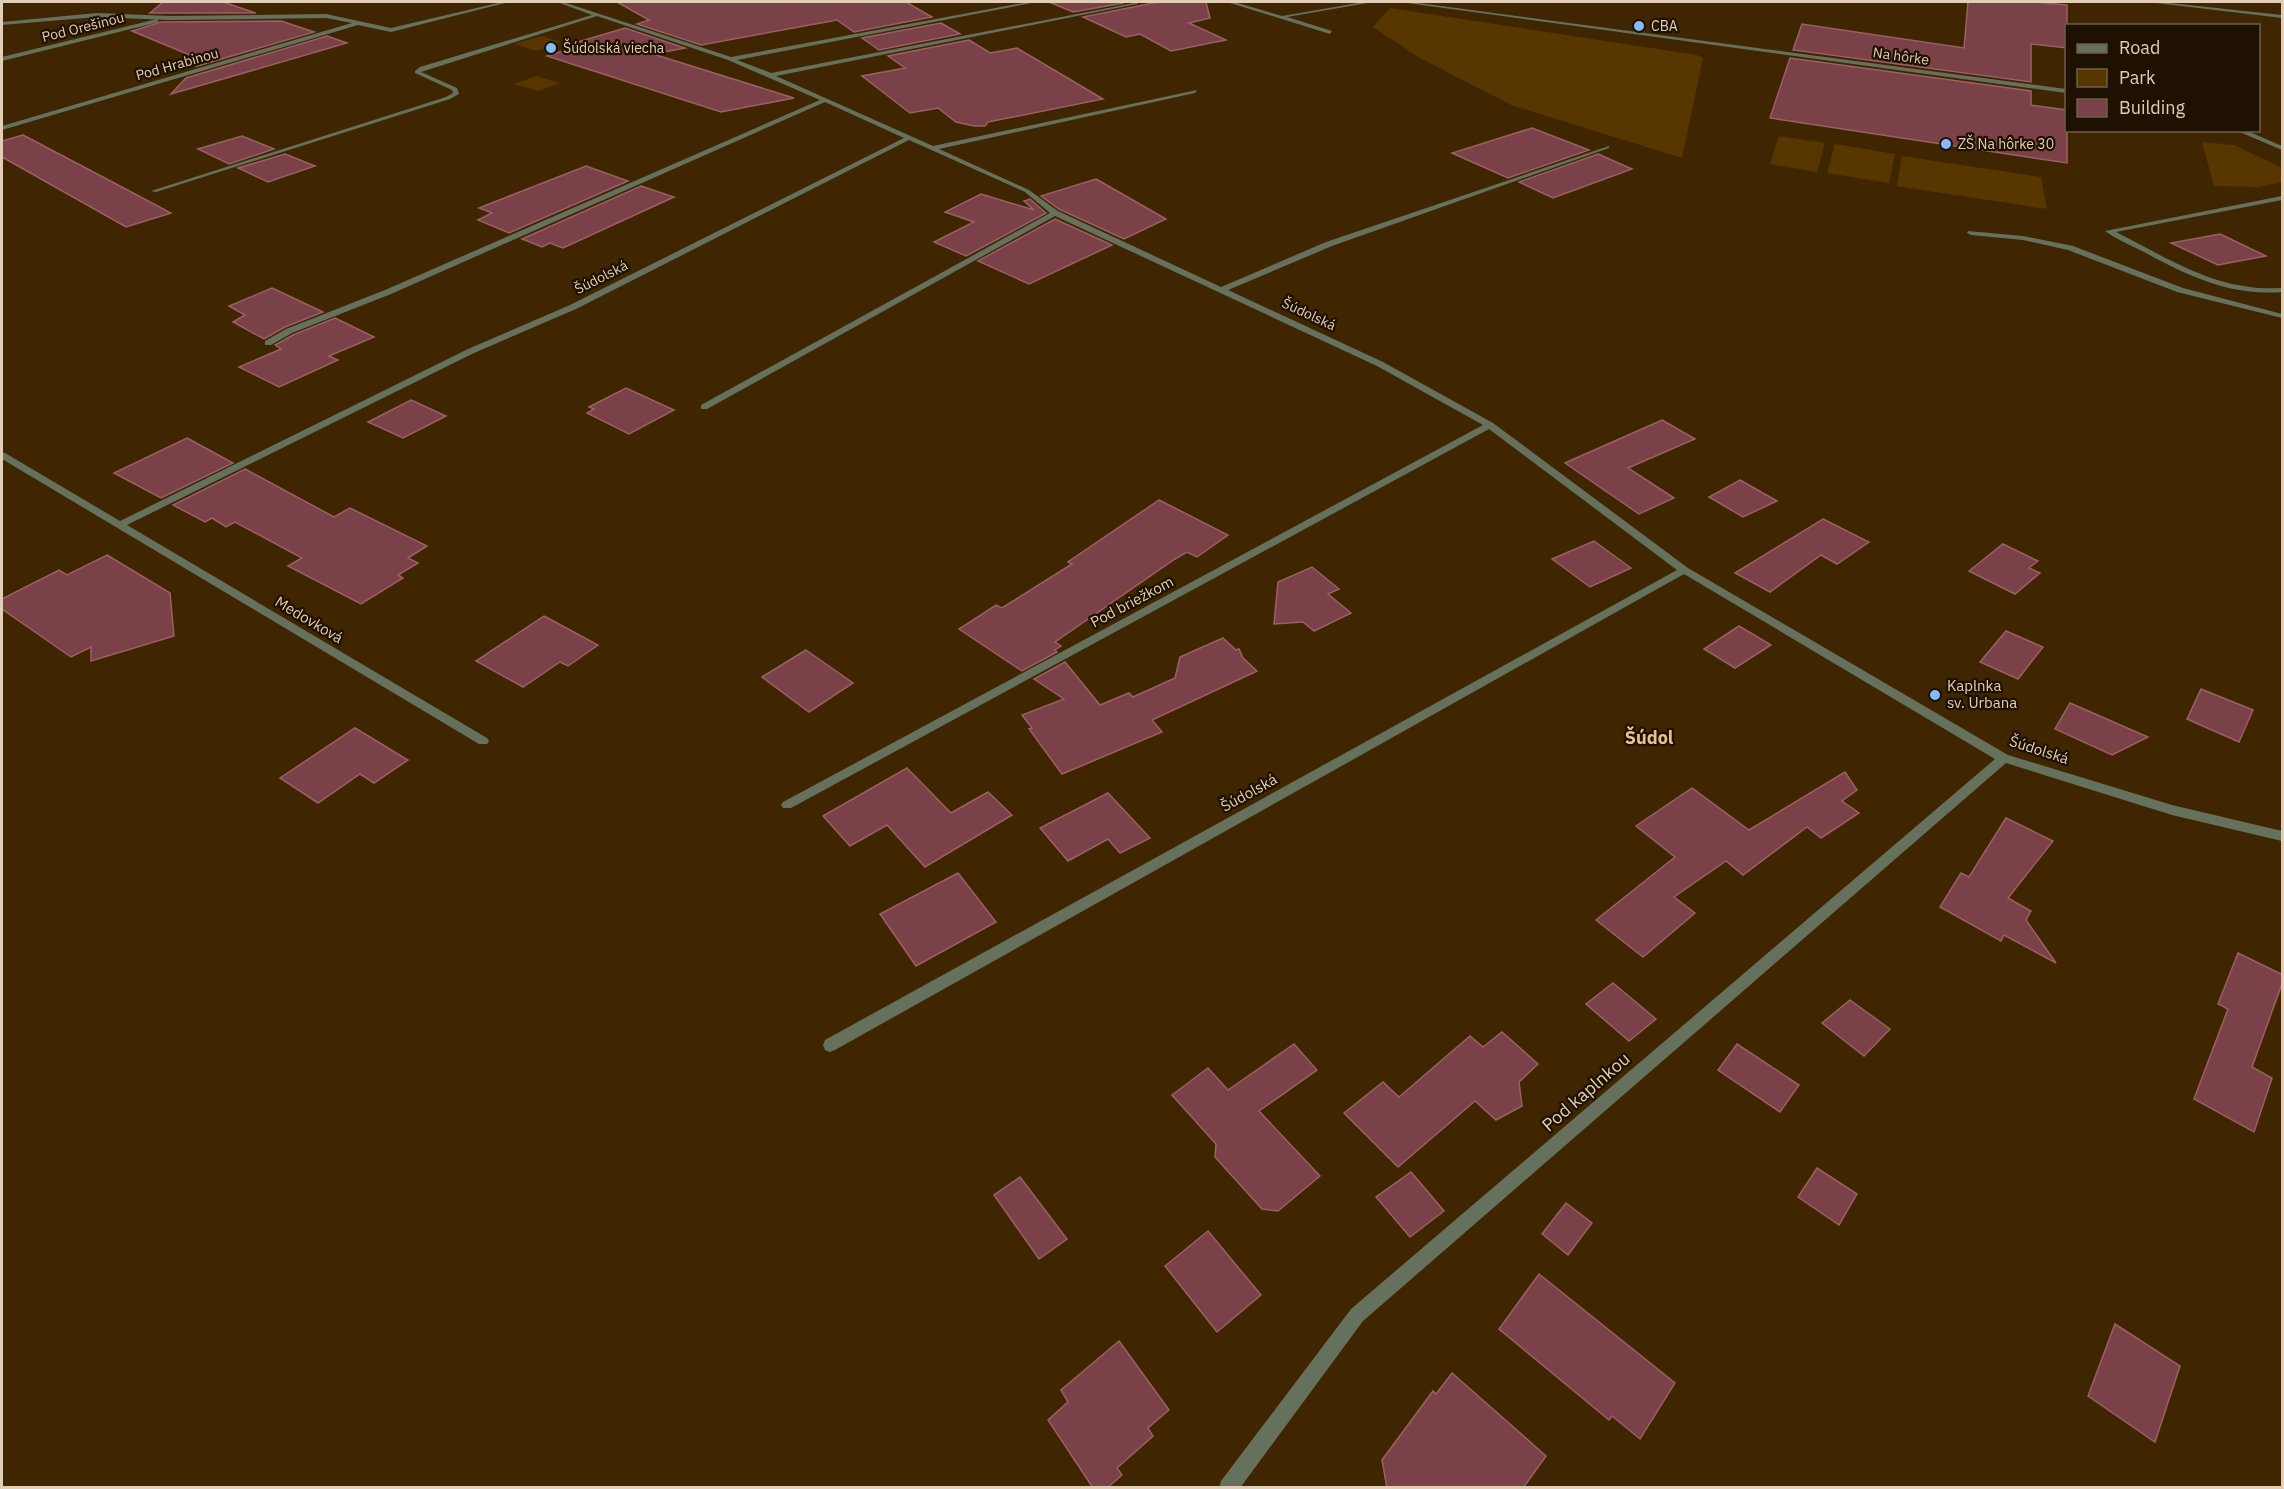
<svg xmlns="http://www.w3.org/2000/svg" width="2284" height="1489" viewBox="0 0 2284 1489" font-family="'IBM Plex Sans',sans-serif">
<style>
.green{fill:#573600}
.building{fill:#7a4149;stroke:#9b5f66;stroke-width:1.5}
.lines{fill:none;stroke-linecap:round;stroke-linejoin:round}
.street{fill:#65715c;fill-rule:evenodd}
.poi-dot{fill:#84bcfb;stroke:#1f1101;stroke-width:2}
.labels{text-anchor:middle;stroke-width:4.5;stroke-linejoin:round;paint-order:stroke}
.far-poi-label{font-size:14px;fill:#e2ceb6;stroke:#1f1101;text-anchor:start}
.far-street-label{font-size:14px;fill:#e2ceb6;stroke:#1f1101}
.street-label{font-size:15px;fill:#e2ceb6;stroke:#1f1101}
.poi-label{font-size:15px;fill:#e2ceb6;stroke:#1f1101;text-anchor:start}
.quarter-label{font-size:18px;font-weight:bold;fill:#e9c190;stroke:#1f1101}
.near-street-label{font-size:18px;fill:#e2ceb6;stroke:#1f1101}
</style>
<rect width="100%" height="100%" fill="#3f2600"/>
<g class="green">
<polygon points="1390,8 1697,55 1703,58 1682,158 1511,105 1420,58 1373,27"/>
<polygon points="542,36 561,42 537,51 514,44"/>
<polygon points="536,76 560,83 538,91 514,84"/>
<polygon points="1779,136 1825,143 1817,172 1770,164"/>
<polygon points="2202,142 2234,145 2282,168 2282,182 2259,187 2214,186"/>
<polygon points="1835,144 1895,154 1889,183 1827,173"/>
<polygon points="1902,156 2041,177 2047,209 1897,186"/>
</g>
<g class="building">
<polygon points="163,2 223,2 256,13 150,13"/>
<polygon points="617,2 906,2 932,17 854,32 837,20 701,45 637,24 649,20"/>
<polygon points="1049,2 1121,2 1124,3 1073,12"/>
<polygon points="1158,2 1206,2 1210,18 1189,23 1226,40 1171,51 1140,34 1126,37 1083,17"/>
<polygon points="1968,2 2034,2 2067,5 2067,48 2031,44 2031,82 1793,50 1802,24 1964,48"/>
<polygon points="281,21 314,32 197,66 202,60 132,31 161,22"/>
<polygon points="941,23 960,34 879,50 862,38"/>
<polygon points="625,28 685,48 653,54 794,98 721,112 547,56 578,46 571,44"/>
<polygon points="327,36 347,43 171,94 186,78"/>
<polygon points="969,40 990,53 1017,48 1103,99 988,122 985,126 974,126 956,122 938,108 910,113 862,76 905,68 888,56"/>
<polygon points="1790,58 2031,91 2031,105 2067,110 2067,163 1770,118"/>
<polygon points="1532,128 1589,150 1508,178 1452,153"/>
<polygon points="23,135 118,185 171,213 126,227 2,157 2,141"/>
<polygon points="242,136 274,149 229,164 198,149"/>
<polygon points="285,154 315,166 268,182 238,168"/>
<polygon points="1598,154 1632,169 1553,198 1519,182"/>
<polygon points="586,166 628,181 509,233 478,220 492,213 479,208"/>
<polygon points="1096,179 1166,219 1124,239 1059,209 1041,196"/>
<polygon points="641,186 674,197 563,248 550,243 542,247 522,239"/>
<polygon points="981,194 1034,210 1024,201 1030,199 1046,213 966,256 934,242 974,222 945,212"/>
<polygon points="1055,219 1112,245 1029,284 978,261"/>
<polygon points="2220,234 2266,256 2218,265 2171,243"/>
<polygon points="272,288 323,312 285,327 264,339 233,322 245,315 229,306"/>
<polygon points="335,318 374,337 329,356 338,360 279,387 239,367 281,349 275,345 293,335"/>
<polygon points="626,388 674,410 629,434 587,413 594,409 589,407"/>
<polygon points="411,400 446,416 403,438 368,422"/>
<polygon points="1662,420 1695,439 1628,468 1674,498 1639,514 1565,463"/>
<polygon points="187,438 233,463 161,498 114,473"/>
<polygon points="245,469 334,517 350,508 427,546 408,558 418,563 398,575 403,578 361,604 288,566 302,558 235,522 226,527 212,518 205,522 173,505"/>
<polygon points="1740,480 1777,501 1743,517 1709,497"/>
<polygon points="1159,500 1228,535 1197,557 1187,552 1175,559 1055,642 1061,646 1055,650 1057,652 1022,671 959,629 996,605 1002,608 1072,564 1068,562"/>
<polygon points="1823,519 1869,542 1837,564 1821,555 1770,592 1735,573"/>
<polygon points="1594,541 1631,568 1590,587 1552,559"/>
<polygon points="2003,544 2038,561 2029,568 2040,573 2015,594 1969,571"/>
<polygon points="107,555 170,593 174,636 91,661 91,647 71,657 2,609 2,599 59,570 67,575"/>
<polygon points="1312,567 1339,589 1328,594 1351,613 1314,631 1303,622 1274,624 1278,582"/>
<polygon points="544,616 598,645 568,666 560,662 523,687 476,661"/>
<polygon points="1739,626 1771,645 1735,668 1704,649"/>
<polygon points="2006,631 2043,647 2018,679 1980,662"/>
<polygon points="1223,638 1236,650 1239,649 1243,658 1257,671 1152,720 1162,732 1062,774 1029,729 1032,728 1022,715 1064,699 1034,679 1065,662 1100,705 1129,693 1133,697 1175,678 1180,657"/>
<polygon points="806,650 853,683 809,712 762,677"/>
<polygon points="2201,689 2253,710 2239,742 2187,719"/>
<polygon points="2070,703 2148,737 2112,755 2055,729"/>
<polygon points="355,728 408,760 374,783 360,774 318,803 280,778"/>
<polygon points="907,768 951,813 988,792 1012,815 925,867 887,825 850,846 823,816"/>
<polygon points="1845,772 1857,790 1842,801 1859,813 1821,838 1807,827 1743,875 1726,861 1674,897 1695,913 1643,957 1596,920 1675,857 1636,826 1692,788 1749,830"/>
<polygon points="1108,793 1150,838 1120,853 1108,839 1068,861 1040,828"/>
<polygon points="2006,818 2053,841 2008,898 2031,911 2026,920 2056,963 2004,935 2001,941 1940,907 1961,873 1969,877"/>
<polygon points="958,873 996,922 916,966 880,914"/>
<polygon points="2238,953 2283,975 2283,981 2252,1067 2272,1078 2254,1132 2194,1099 2228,1009 2218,1004"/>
<polygon points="1613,983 1656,1019 1629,1041 1586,1004"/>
<polygon points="1850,1000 1890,1029 1864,1056 1822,1023"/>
<polygon points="1502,1032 1538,1064 1519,1082 1522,1106 1496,1120 1475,1101 1398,1167 1344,1113 1383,1082 1399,1097 1470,1036 1483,1047"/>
<polygon points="1294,1044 1317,1070 1259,1111 1320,1176 1278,1211 1262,1209 1215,1157 1216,1144 1172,1095 1208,1068 1228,1090"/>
<polygon points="1737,1044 1799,1085 1780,1112 1718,1070"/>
<polygon points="1817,1168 1857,1194 1839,1225 1798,1197"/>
<polygon points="1411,1172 1444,1211 1410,1237 1376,1197"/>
<polygon points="1020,1177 1067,1239 1039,1259 994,1195"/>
<polygon points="1566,1203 1592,1223 1568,1255 1542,1234"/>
<polygon points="1208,1231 1261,1295 1217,1332 1165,1266"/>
<polygon points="1539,1274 1675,1383 1640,1439 1612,1416 1609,1420 1499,1329"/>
<polygon points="2115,1324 2180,1366 2155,1442 2088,1396"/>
<polygon points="1119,1341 1169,1410 1148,1428 1153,1436 1117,1468 1122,1475 1107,1488 1093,1488 1048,1420 1068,1402 1061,1390"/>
<polygon points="1452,1373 1546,1456 1523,1488 1387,1488 1382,1460 1433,1391 1436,1394"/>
</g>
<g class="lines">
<g class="street">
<polygon points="502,2 509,2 391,32 358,25 2,130 2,126 352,23 326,18 170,20 97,17 2,25 2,22 97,13 170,16 326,14 391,28"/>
<polygon points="557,2 563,2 731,57 1028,2 1037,2 737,60 771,73 1139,2 1137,4 776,76 933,146 1197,90 1195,93 939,149 1029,190 1058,211 1221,287 1326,242 1609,146 1609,148 1332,246 1228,290 1383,362 1493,423 1688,568 2008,755 2172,805 2282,831 2282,841 2172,815 2006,763 1363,1321 1240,1488 1219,1488 1221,1481 1351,1309 1995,759 1684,574 835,1050 830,1052 825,1050 823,1045 825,1040 1677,570 1489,429 791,808 783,808 781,805 783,802 1483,425 1377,366 1055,216 707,409 701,409 701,405 1050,213 1025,192 909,140 576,309 474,353 127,525 487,738 489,741 487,744 479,744 2,459 2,452 5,453 120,521 468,349 570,305 904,138 825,102 391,294 292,333 271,345 265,345 265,341 286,329 385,290 820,100 728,60 597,16 421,72 457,88 459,94 450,99 156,192 151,191 446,97 453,93 452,90 415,73 415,71 420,67 592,15"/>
<polygon points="1227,2 1234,2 1282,16 1364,2 1373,2 1287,17 1332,31 1330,34"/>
<polygon points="1400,2 1411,2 2066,89 2066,93"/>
<polygon points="2148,2 2160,2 2282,15 2282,18"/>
<polygon points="157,19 159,22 2,61 2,57"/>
<polygon points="2235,130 2245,130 2282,146 2282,150"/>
<path d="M 2282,196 L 2282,200 L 2116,232 C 2171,260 2218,292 2282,288 L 2282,292 C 2229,296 2188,276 2142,251 C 2130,245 2116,239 2105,231 Z"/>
<polygon points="1968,231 2023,236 2073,246 2183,288 2282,314 2282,318 2177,292 2068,250 2023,240 1971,235 1967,233"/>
</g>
</g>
<g class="poi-dot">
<circle cx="1639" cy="26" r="6"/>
<circle cx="551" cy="48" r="6"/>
<circle cx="1946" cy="144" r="6"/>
<circle cx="1935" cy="695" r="6"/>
</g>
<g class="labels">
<g class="far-poi-label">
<text x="1651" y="31">CBA</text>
<text x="563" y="53">Šúdolská viecha</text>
<text x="1958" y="149">ZŠ Na hôrke 30</text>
</g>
<g class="far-street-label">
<text transform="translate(83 27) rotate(-14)" y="5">Pod Orešinou</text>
<text transform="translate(1901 56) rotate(8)" y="5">Na hôrke</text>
<text transform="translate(177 64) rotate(-16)" y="5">Pod Hrabinou</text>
<text transform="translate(601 277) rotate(-27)" y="5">Šúdolská</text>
<text transform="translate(1309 314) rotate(25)" y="5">Šúdolská</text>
</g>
<g class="street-label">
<text transform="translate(1132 602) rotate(-28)" y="5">Pod briežkom</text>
<text transform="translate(309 620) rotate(31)" y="5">Medovková</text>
<text transform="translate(2039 750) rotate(18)" y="5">Šúdolská</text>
<text transform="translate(1249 793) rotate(-29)" y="5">Šúdolská</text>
</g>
<g class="poi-label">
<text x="1947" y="691">Kaplnka<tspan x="1947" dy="17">sv. Urbana</tspan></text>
</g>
<g class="quarter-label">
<text x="1649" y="744">Šúdol</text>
</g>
<g class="near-street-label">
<text transform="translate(1586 1092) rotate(-41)" y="6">Pod kaplnkou</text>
</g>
</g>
<rect width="2284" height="1489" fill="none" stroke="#e2ceb6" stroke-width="6"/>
<rect x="2065" y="24" width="195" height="108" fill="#1f1101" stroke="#6d5d49" stroke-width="1.5"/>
<rect x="2077" y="44" width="30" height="9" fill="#65715c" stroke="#6d5d49" stroke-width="1.5"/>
<text x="2119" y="54" font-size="18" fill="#e2ceb6">Road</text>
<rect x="2077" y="69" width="30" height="18" fill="#573600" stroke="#6d5d49" stroke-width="1.5"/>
<text x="2119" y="84" font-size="18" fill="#e2ceb6">Park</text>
<rect x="2077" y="99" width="30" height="18" fill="#7a4149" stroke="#6d5d49" stroke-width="1.5"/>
<text x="2119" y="114" font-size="18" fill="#e2ceb6">Building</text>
</svg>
